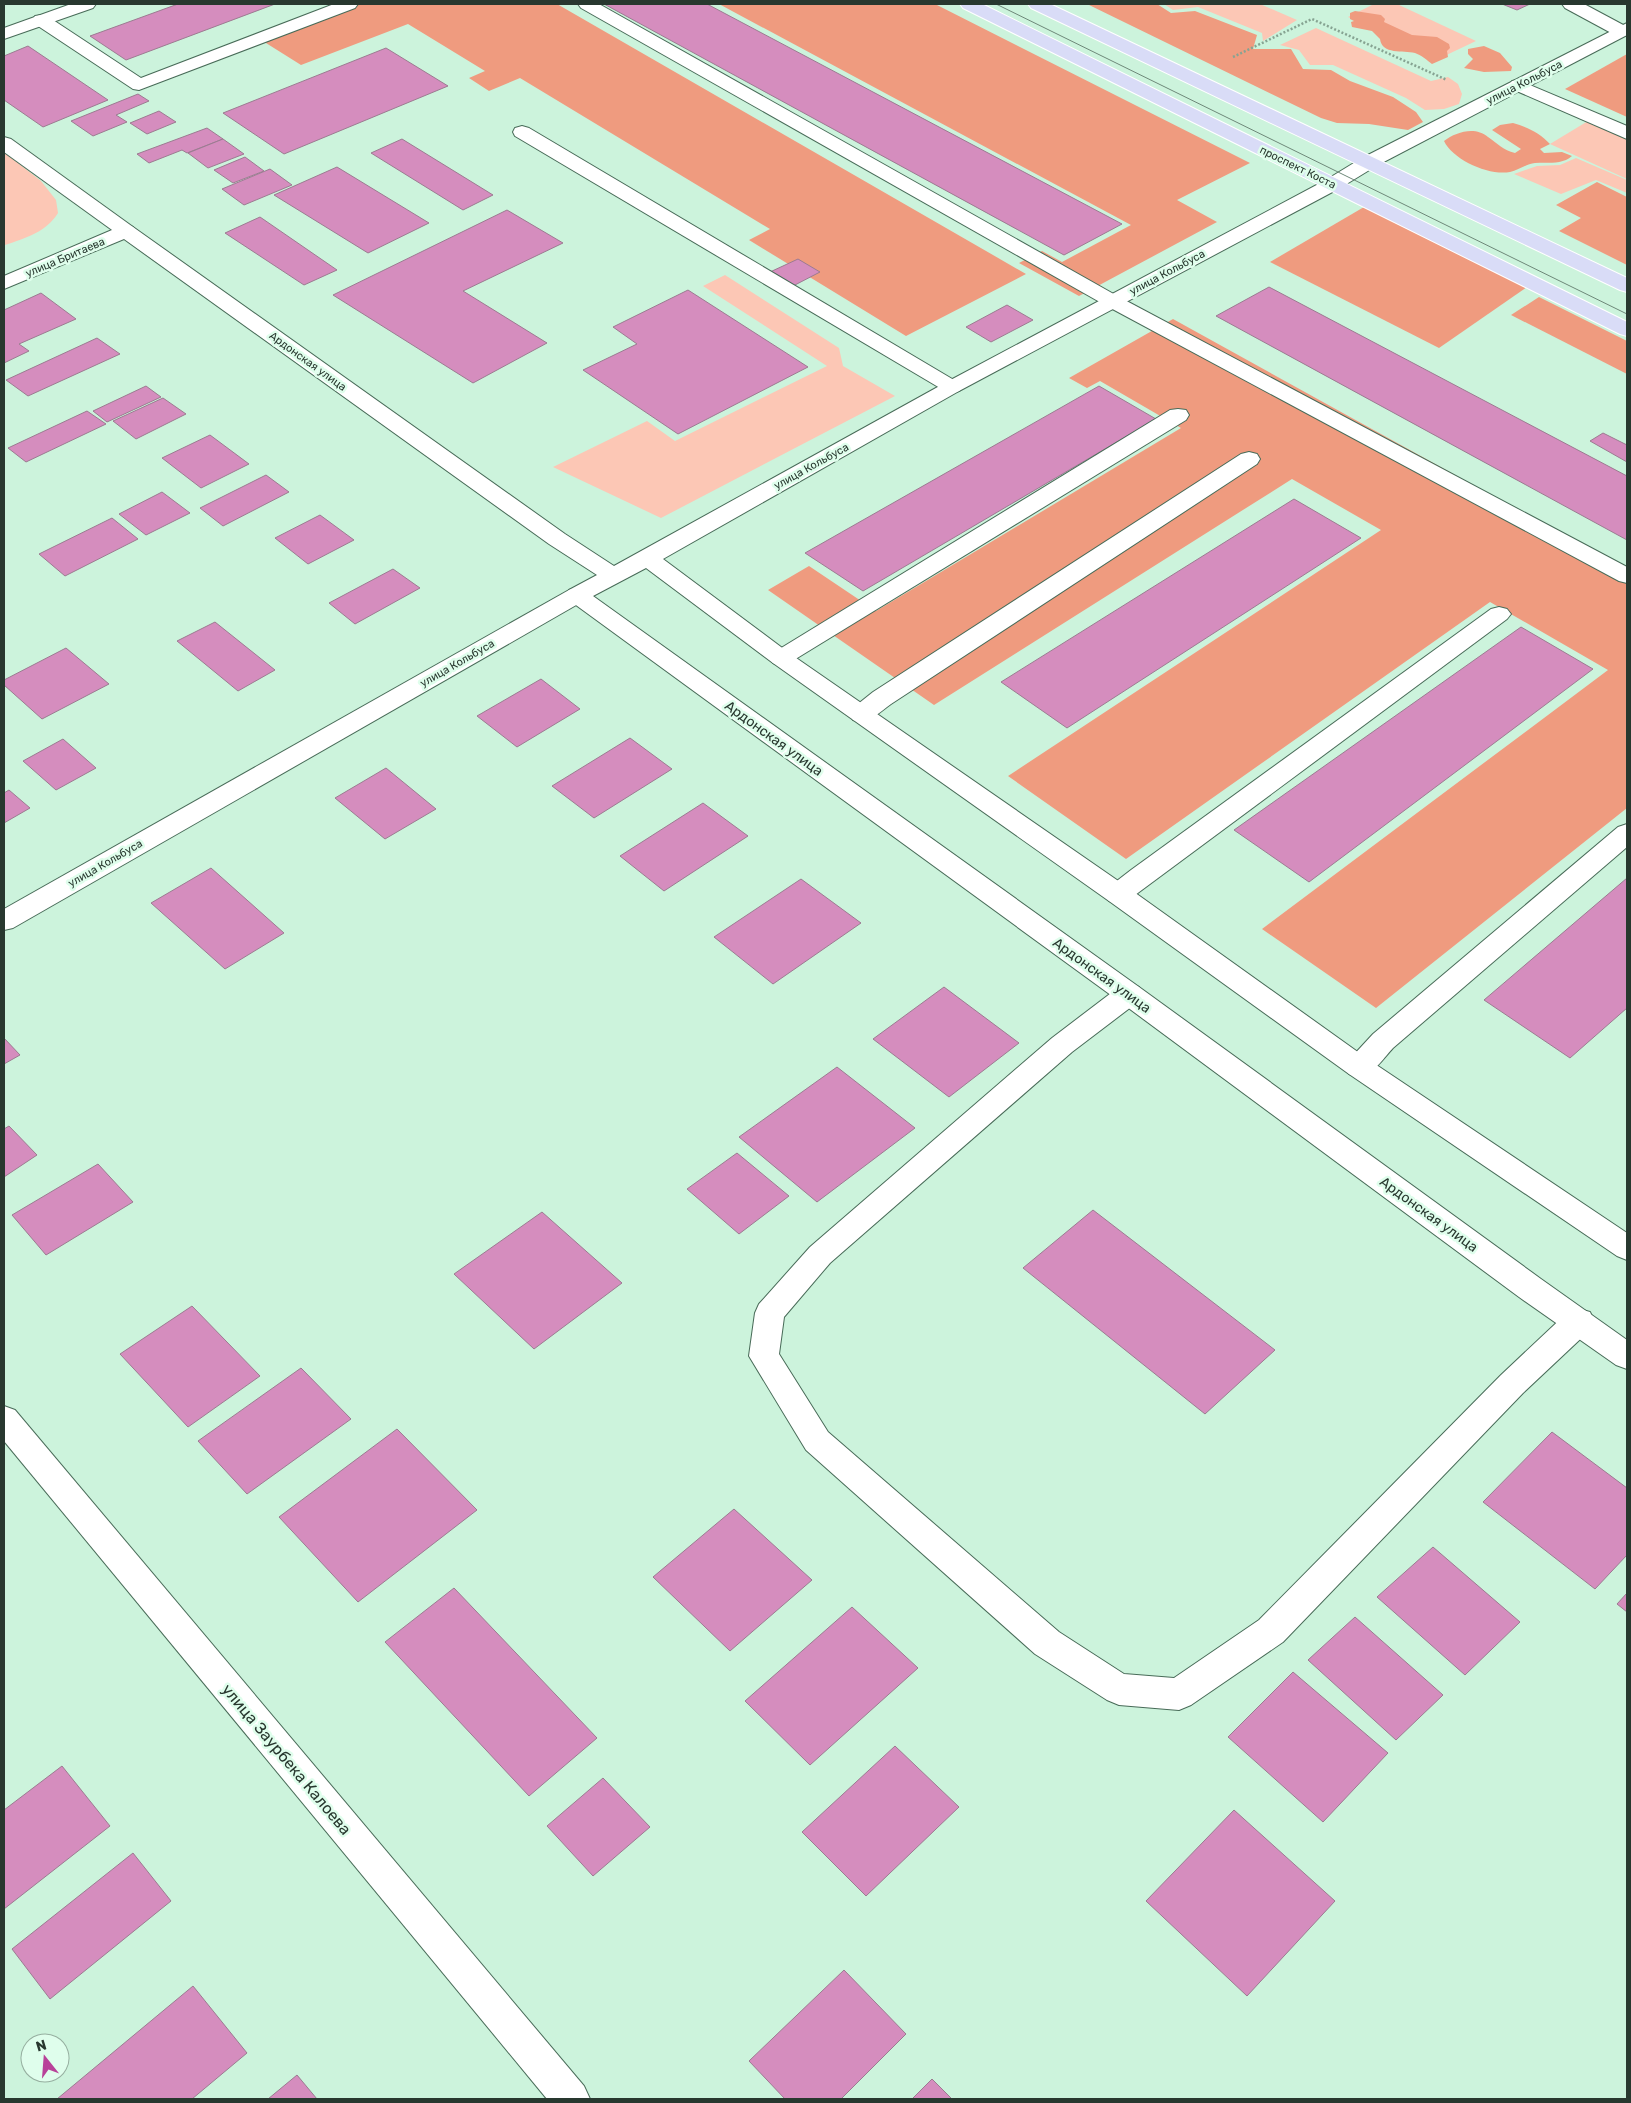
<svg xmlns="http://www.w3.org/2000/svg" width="1631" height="2103" viewBox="0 0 1631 2103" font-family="Rubik,sans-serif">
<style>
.green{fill:#fcc7b5}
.forest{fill:#ef9b7f}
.building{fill:#d58dbe;stroke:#9c7b91}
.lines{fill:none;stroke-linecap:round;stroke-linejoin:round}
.service-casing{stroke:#486b58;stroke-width:2}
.minor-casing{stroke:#486b58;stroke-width:2}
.tertiary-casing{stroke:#486b58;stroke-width:2}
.primary-casing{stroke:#fff;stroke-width:2}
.path{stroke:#86a392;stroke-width:2.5;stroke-dasharray:2 2;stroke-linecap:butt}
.service{fill:#fff;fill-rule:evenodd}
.minor{fill:#fff;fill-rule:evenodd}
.tertiary{fill:#fff;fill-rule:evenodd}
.primary{fill:#d9dcf7;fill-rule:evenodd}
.tram{stroke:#6e8879;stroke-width:1}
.labels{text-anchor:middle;stroke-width:5;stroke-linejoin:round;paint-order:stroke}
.far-street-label{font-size:11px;fill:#28382f;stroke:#dffeec}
.street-label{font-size:14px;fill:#28382f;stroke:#dffeec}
.near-street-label{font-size:16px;fill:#28382f;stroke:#dffeec}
</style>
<rect width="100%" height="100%" fill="#ccf3dc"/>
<g class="green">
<polygon points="1164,4 1260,4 1297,20 1263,41 1262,33 1198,7 1173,10"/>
<polygon points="1374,4 1397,4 1476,41 1438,59 1348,17"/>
<polygon points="1316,28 1431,81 1448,77 1458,84 1462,94 1459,104 1444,109 1425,110 1406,98 1333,65 1310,65 1299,50 1280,45"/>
<polygon points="1588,121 1627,139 1627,179 1550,144"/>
<path d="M 4,152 L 41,181 L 56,200 L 58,213 C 46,232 26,238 5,245 Z"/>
<polygon points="1576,158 1627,180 1627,193 1596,180 1561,194 1514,174 1537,166 1560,165"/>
<polygon points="725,275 839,348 843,366 895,396 661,518 553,467 647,421 675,441 827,366 703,286"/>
</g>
<g class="forest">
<polygon points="347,4 557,4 1026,274 906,336 749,240 770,229 520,78 489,91 469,78 485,71 408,24 301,65 258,38"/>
<polygon points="719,4 935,4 1250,163 1177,200 1217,222 1079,296 1019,263 1042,251 1062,262 1131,225"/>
<polygon points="1087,4 1157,4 1171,13 1195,11 1257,35 1253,49 1291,49 1303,69 1331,70 1350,81 1393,97 1416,112 1423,122 1408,130 1369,124 1337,123 1321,118"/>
<path d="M 1355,11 L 1381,15 L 1385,19 L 1384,22 L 1412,35 L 1437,37 L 1449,44 L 1450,48 L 1447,51 L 1448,57 L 1432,64 C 1427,60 1421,55 1415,53 C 1403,50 1382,55 1380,39 L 1372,31 L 1352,27 L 1351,22 L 1354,21 L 1350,19 L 1350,13 Z"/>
<polygon points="1484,46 1500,53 1512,67 1511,71 1484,72 1464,68 1473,59 1468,54 1468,49"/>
<polygon points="1627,54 1627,117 1565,89"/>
<path d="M 1513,123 C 1527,127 1540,133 1550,144 L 1540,149 L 1544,153 L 1562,152 L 1572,156 C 1562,165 1548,162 1535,163 C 1526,164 1519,170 1510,172 C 1489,176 1453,160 1444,141 C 1456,132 1475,126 1488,137 C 1498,144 1503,150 1515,153 L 1521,149 L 1492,130 L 1500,125 Z"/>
<polygon points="1597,182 1627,197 1627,265 1559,231 1581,218 1556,205"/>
<polygon points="1364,207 1527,287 1439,348 1270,262"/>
<polygon points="1539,297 1627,341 1627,374 1511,315"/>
<polygon points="1173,319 1627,570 1627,808 1376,1008 1262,929 1608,670 1490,602 1126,859 1008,776 1381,530 1292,479 934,705 768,590 809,566 876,611 1181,428 1100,381 1087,388 1069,378"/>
</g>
<g class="building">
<polygon points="178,4 275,4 126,60 90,36"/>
<polygon points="604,4 707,4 1122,224 1064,255"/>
<polygon points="1502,4 1530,4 1517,10"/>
<polygon points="28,46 108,100 43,127 4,100 4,56"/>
<polygon points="386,48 448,86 284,154 223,113"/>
<polygon points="138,94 149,101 116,115 127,122 93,136 71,121"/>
<polygon points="159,111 176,122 147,134 130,123"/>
<polygon points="207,128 223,139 187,153 182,150 149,163 137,154"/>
<polygon points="223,139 244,154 208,168 188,153"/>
<polygon points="402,139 493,195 463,210 371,153"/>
<polygon points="245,157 264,171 233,183 214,170"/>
<polygon points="337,167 429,223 368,253 274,195"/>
<polygon points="270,169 292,185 244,205 222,189"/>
<polygon points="507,210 563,243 463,291 547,343 473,383 333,295"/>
<polygon points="260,217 337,270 304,285 225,233"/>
<polygon points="798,259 820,272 793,286 770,272"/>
<polygon points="1269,287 1627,476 1627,540 1216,316"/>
<polygon points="688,290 808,367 678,434 583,370 637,344 613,327"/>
<polygon points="41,293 76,319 19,344 29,351 4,363 4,310"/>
<polygon points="1007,305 1033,320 991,342 966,327"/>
<polygon points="97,338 120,354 28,396 6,380"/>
<polygon points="146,386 161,397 107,422 93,411"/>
<polygon points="1099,386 1156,419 863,591 805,553"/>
<polygon points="163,398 186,414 136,439 113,421"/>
<polygon points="87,411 106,424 26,462 8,448"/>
<polygon points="1603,433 1627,445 1627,462 1590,441"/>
<polygon points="210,435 249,464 201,488 162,458"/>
<polygon points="266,475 289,492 223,526 200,508"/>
<polygon points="162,492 190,513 146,535 119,514"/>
<polygon points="1294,499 1361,538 1067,728 1001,682"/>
<polygon points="320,515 354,540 308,564 275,538"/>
<polygon points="112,518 138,539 65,576 39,554"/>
<polygon points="393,569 420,588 355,624 329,603"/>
<polygon points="215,622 275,670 238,691 177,641"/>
<polygon points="1521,627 1593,669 1309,882 1234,830"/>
<polygon points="66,648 109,684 42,719 4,685 4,680"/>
<polygon points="541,679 580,709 517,747 477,716"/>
<polygon points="630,738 672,769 594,818 552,786"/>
<polygon points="63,739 96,768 56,790 23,761"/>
<polygon points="386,768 436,809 385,839 335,798"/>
<polygon points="9,790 30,808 4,823 4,793"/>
<polygon points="703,803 748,836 664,891 620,856"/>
<polygon points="211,868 284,933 225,969 151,903"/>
<polygon points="1627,878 1627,1008 1570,1058 1484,1000"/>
<polygon points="801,879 861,923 773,984 714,937"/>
<polygon points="944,987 1019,1043 949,1097 873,1039"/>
<polygon points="4,1038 20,1055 4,1064"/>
<polygon points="837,1067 915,1128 817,1202 739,1137"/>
<polygon points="9,1126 37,1155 4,1177 4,1129"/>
<polygon points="737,1153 789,1196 739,1234 687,1189"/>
<polygon points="98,1164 133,1202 46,1255 12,1215"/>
<polygon points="1093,1210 1275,1350 1205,1414 1023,1268"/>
<polygon points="542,1212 622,1283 534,1349 454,1274"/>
<polygon points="192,1306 260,1376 188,1427 120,1354"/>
<polygon points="301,1368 351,1419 247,1494 198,1441"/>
<polygon points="397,1429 477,1510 358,1602 279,1517"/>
<polygon points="1552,1432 1627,1488 1627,1555 1595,1589 1483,1502"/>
<polygon points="734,1509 812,1580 730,1651 653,1577"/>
<polygon points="1433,1547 1520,1622 1465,1675 1377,1597"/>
<polygon points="454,1588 597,1738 529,1796 385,1642"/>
<polygon points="1627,1593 1627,1612 1617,1604"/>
<polygon points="852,1607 918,1668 810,1765 745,1701"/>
<polygon points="1355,1617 1443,1695 1396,1740 1308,1660"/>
<polygon points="1293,1672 1388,1753 1323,1822 1228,1737"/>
<polygon points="895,1746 959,1807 866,1896 802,1832"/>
<polygon points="62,1766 110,1826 4,1909 4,1810"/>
<polygon points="603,1778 650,1827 593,1876 547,1826"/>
<polygon points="1234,1810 1335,1901 1247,1996 1146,1901"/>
<polygon points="133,1853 171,1901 50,1999 12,1949"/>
<polygon points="844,1970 906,2034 841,2099 785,2099 749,2061"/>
<polygon points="193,1986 247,2053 192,2099 57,2099"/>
<polygon points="297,2075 317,2099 268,2099"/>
<polygon points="932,2079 952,2099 912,2099"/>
</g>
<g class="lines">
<defs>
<g id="service">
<polygon points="334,4 358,4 355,8 139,90 133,89 35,24 32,20 35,16 41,15 47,16 141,78"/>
<polygon points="578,4 599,4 1119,297 1627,567 1627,583 1619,581 1105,305 581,8"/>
<polygon points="1562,4 1584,4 1627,27 1627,35 1621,36 1615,35 1565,8"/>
<polygon points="1518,80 1627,126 1627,139 1512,89 1509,85 1512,81"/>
<polygon points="522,126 529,128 959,383 963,387 959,391 952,393 945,391 515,136 513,132 515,128"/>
<polygon points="1178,409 1186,410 1189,415 1186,420 789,663 781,666 773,663 769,658 773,653 1170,410"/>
<path d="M 1249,452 L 1257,454 L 1260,459 L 1257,464 L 891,704 C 878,713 870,724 853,720 L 850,714 L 853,708 L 873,692 L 1241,454 Z"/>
<polygon points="1499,607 1507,609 1511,614 1507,619 1127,901 1118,903 1109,901 1105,894 1109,887 1131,870 1491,609"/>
<path d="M 1627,824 L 1627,847 L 1393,1048 C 1380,1062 1370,1081 1349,1074 L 1345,1067 L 1349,1060 L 1373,1034 L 1618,827 Z"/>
<polygon points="1129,984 1139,987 1142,994 1139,1001 1072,1052 830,1263 784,1317 779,1354 828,1432 1059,1632 1124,1674 1174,1678 1259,1620 1501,1375 1568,1312 1579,1309 1590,1312 1594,1321 1590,1330 1523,1393 1283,1642 1191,1705 1179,1710 1119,1705 1107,1700 1035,1654 806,1450 749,1356 755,1313 759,1304 810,1247 1052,1038 1119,987"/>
</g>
<g id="minor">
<polygon points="71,4 96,4 93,8 4,39 4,28"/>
<polygon points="1627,23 1627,35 1376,166 1369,168 1362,166 1360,162 1362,158"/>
<polygon points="4,137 11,139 133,227 136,231 133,235 126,237 119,235 4,152"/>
<polygon points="577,588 585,590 589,595 585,600 13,928 4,930 4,909 569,590"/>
<polygon points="4,1406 15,1410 584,2086 590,2099 547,2099 4,1441"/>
</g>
<polygon id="tertiary" points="1369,156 1376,158 1378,162 1376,166 1340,188 959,391 663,559 789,653 1127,887 1369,1060 1627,1233 1627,1260 1617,1256 1349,1074 1109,901 773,663 646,568 593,596 1139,987 1541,1279 1627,1340 1627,1369 1616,1365 1519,1297 1119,1001 569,600 565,595 569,590 597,575 549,544 124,239 4,289 4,276 119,227 126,225 133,227 565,534 614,566 945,383 1326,180 1362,158"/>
<g id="primary">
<polygon points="960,4 982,4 1627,322 1627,336 1620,334 963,8"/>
<polygon points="1028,4 1050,4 1627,278 1627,292 1620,290 1031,8"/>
</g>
</defs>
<use href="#service" class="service-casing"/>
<use href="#minor" class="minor-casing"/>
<use href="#tertiary" class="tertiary-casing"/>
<use href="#primary" class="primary-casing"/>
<polyline class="path" points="1233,57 1312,19 1447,80"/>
<use href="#service" class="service"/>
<use href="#minor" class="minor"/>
<use href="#tertiary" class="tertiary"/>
<use href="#primary" class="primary"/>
<polyline class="tram" points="996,4 1627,314"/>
</g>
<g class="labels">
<g class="far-street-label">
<text transform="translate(1524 82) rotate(-27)" y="4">улица Кольбуса</text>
<text transform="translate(1298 167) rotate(26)" y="4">проспект Коста</text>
<text transform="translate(65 257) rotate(-23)" y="4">улица Бритаева</text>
<text transform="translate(1167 272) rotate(-28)" y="4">улица Кольбуса</text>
<text transform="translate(308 361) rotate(36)" y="4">Ардонская улица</text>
<text transform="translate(811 466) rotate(-29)" y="4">улица Кольбуса</text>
<text transform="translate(457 663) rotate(-30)" y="4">улица Кольбуса</text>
<text transform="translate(105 863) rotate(-30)" y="4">улица Кольбуса</text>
</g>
<g class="street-label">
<text transform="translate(774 738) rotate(36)" y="5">Ардонская улица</text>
<text transform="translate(1102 975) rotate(36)" y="5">Ардонская улица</text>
<text transform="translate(1429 1214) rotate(36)" y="5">Ардонская улица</text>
</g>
<g class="near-street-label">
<text transform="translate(287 1759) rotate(50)" y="6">улица Заурбека Калоева</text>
</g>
</g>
<rect width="1631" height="2103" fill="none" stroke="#28382f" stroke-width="10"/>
<g transform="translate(45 2058) rotate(343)"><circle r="24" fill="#dffeec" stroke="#96afa0"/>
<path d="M0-4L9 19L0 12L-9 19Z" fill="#b84299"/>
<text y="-8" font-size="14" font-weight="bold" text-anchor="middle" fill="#28382f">N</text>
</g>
</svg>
